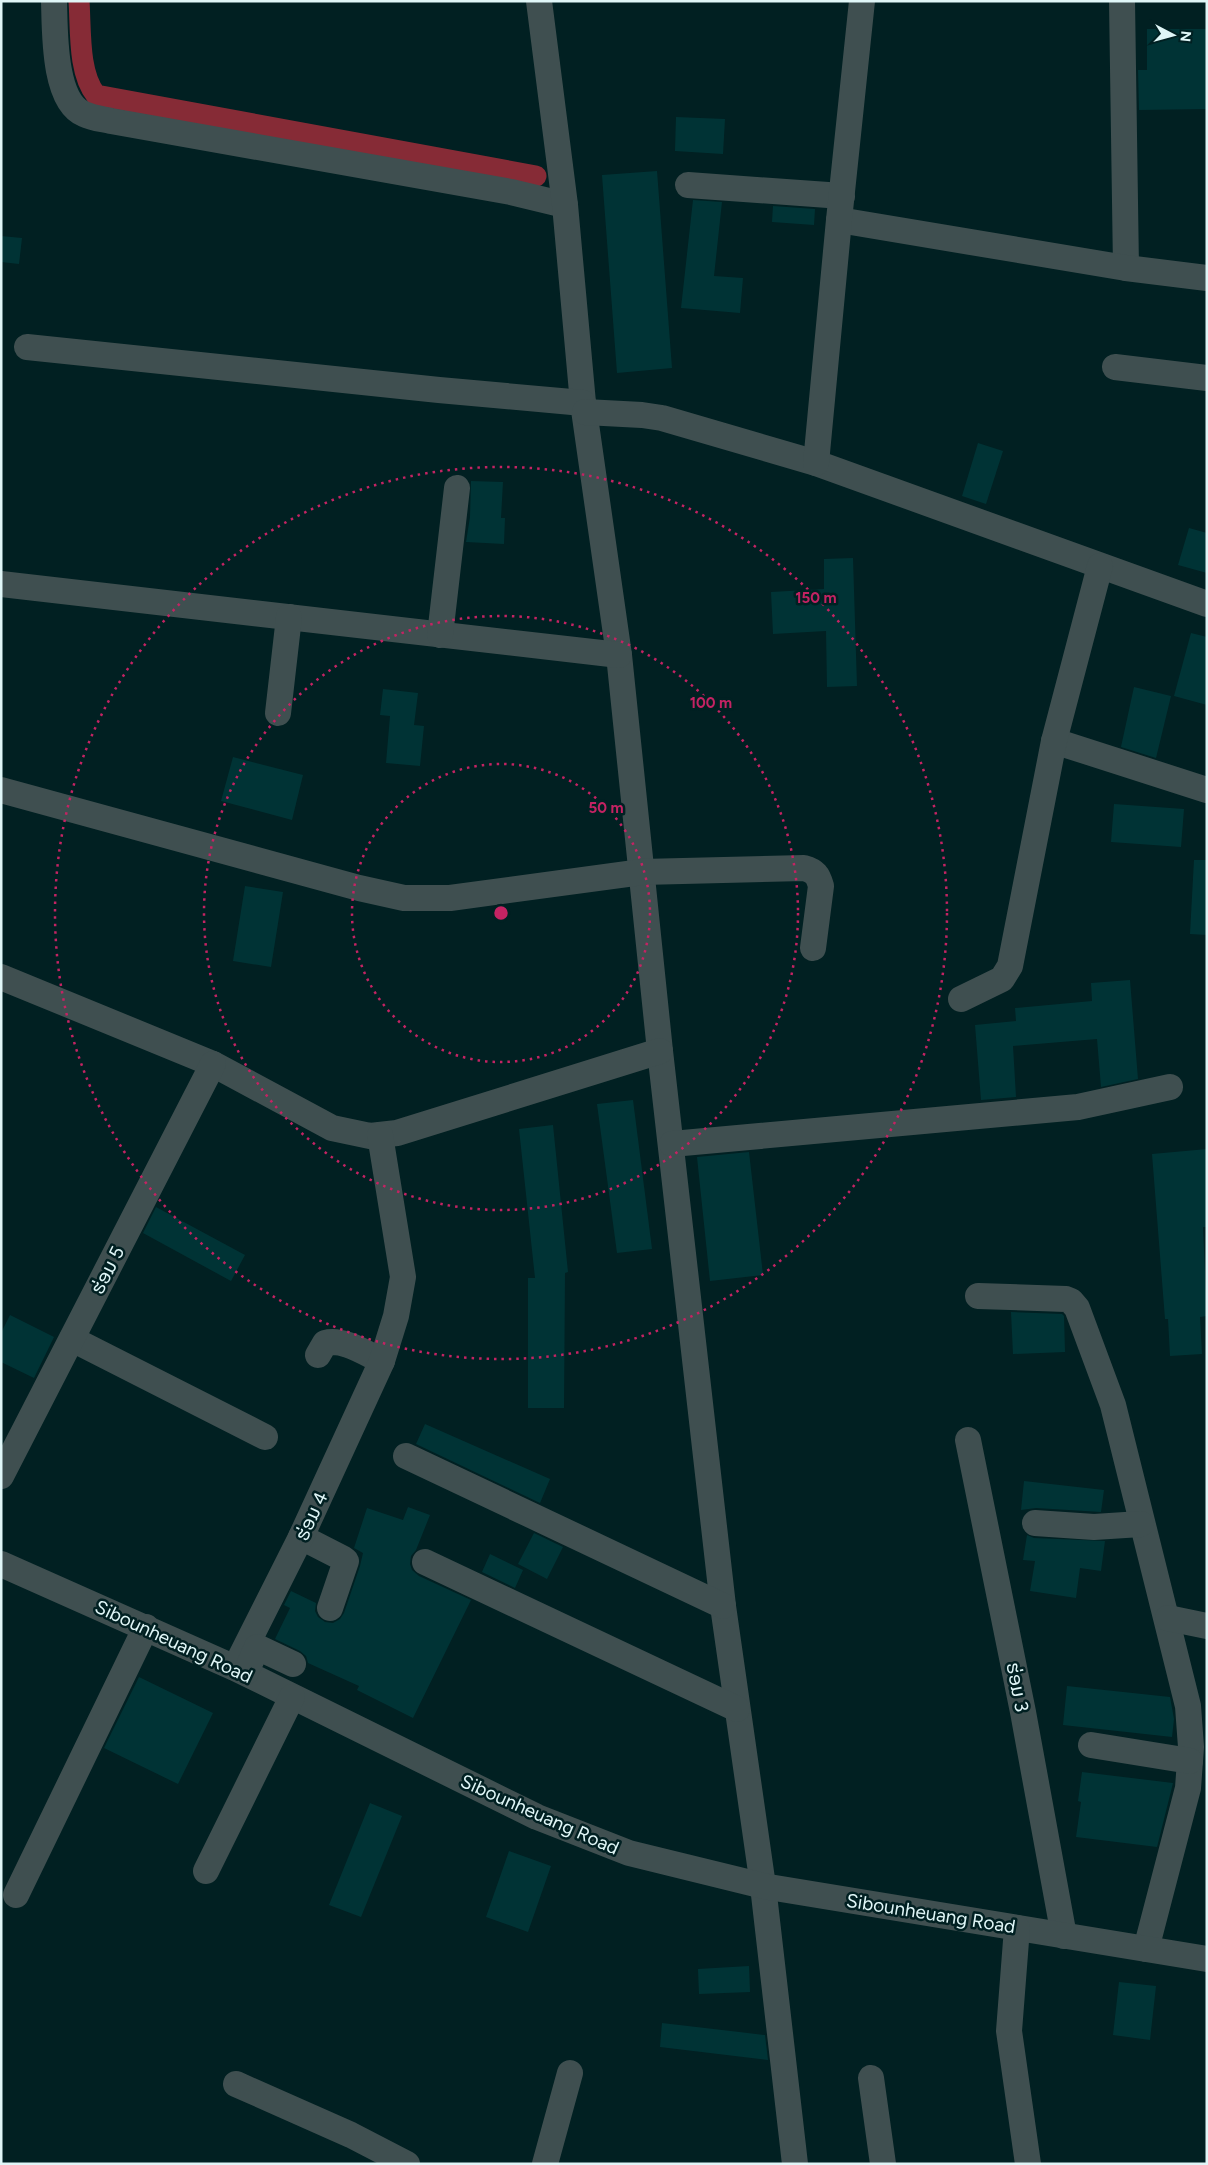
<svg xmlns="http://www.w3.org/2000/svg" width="1208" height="2165" viewBox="0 0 1208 2165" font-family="Figtree,'Noto Sans Lao',sans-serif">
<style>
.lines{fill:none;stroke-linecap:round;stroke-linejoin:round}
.canal{stroke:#862b36;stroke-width:21}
.building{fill:#003335}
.minor{stroke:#3f4f50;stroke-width:26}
.ring{fill:none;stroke:#c42363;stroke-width:2.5;stroke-dasharray:2.5 5}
.labels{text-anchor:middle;stroke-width:5;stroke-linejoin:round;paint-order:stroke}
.street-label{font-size:19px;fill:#e0f6f7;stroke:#012022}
.centre{fill:#c42363;stroke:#012022;stroke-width:2.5}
.ring-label{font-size:15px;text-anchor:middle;font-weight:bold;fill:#c42363;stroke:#012022;stroke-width:5;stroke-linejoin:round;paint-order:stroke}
</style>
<rect width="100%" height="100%" fill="#012022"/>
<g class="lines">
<path class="canal" d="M 79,1 C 81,29 78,73 96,95 L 536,176"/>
</g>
<g class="building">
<polygon points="1147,29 1206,29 1207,109 1139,110 1138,70 1147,70"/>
<polygon points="676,117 725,119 723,154 675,151"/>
<polygon points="657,171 672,368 617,373 602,175"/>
<polygon points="693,200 722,202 714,276 743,278 740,313 681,308"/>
<polygon points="773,206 815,209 814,225 772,222"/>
<polygon points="1,236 22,238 19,264 1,262"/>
<polygon points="978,443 1003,451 986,504 962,496"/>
<polygon points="471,481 503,482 501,518 505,518 504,544 466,542 470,517"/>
<polygon points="1189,528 1207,533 1207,573 1178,565"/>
<polygon points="853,558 857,686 827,687 826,631 773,634 771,592 824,589 824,559"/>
<polygon points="1191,633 1207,637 1207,705 1174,696"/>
<polygon points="1134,687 1171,696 1156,758 1121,747"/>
<polygon points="383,689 418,693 414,725 424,726 420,766 386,763 390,716 380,715"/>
<polygon points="233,757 303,775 292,820 221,801"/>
<polygon points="1114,804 1184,809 1181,847 1111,842"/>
<polygon points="1194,860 1207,860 1207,935 1190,934"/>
<polygon points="245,886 283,892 271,967 233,961"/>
<polygon points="1130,980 1138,1079 1101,1087 1097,1039 1013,1046 1016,1097 981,1100 975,1025 1016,1021 1015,1008 1092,1001 1091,983"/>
<polygon points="633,1100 652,1249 617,1253 597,1104"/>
<polygon points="553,1125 568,1272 565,1273 564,1408 528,1408 528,1278 535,1278 519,1129"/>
<polygon points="1207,1149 1207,1227 1203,1227 1207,1316 1200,1317 1202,1354 1170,1356 1168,1319 1165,1319 1152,1154"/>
<polygon points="749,1152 763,1275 710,1281 697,1157"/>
<polygon points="156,1207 245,1255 231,1281 143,1233"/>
<polygon points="1011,1312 1062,1314 1064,1316 1065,1352 1013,1354"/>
<polygon points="10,1315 54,1337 34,1378 1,1362 1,1333"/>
<polygon points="425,1424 550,1479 540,1503 416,1444"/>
<polygon points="1024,1481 1104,1490 1101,1512 1036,1508 1021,1510"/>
<polygon points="408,1507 430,1515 416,1550 411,1556 410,1564 412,1570 419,1576 471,1600 413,1718 357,1690 359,1686 308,1663 306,1656 300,1651 275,1639 290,1608 284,1605 291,1591 316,1603 315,1611 318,1617 325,1622 333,1623 340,1619 344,1613 360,1566 363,1553 354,1548 367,1508 403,1520"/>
<polygon points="534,1533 563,1547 547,1579 518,1564"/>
<polygon points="1027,1535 1034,1538 1105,1541 1101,1571 1080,1568 1076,1598 1030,1591 1035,1561 1023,1560"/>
<polygon points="490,1554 523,1570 515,1588 482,1572"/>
<polygon points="139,1677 213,1713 178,1784 104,1748"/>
<polygon points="1067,1686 1170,1697 1174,1719 1172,1737 1063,1725"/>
<polygon points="1082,1772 1173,1783 1157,1847 1076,1837 1081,1802 1078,1801"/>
<polygon points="370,1803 402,1816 361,1917 329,1905"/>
<polygon points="509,1851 551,1866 528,1932 486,1917"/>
<polygon points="749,1966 750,1992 699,1994 698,1969"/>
<polygon points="1119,1982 1156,1986 1150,2040 1113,2035"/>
<polygon points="662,2023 765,2035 768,2060 660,2047"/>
</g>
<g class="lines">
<g class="minor">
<path d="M 54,1 C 55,30 53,101 84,114 C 92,118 102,119 111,121 L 511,192 L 565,205"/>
<polyline points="539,1 565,205 583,403 619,655 660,1051 723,1606 763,1886 795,2164"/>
<polyline points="1122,1 1126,268"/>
<polyline points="688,185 842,196"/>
<polyline points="839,220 1126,268 1207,278"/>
<polyline points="27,347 439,390 583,403"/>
<polyline points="1115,367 1207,378"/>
<polyline points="585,412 642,415 662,418 816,463 1207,604"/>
<polyline points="816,463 839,220 862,1"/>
<polyline points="1,584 619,655"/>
<polyline points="440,635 457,488"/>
<polyline points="278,713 289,617"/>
<polyline points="1054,741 1207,790"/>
<path d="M 1,790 L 359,888 L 404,898 L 450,898 L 642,872 L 804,868 C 815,871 818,875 821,886 L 813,948"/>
<polyline points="1,977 213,1064 332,1128 370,1136 397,1133 660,1051"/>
<polyline points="961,999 1002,979 1010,966 1054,741 1100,566"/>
<polyline points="672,1144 1078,1107 1170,1087"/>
<polyline points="978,1296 1066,1299 1071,1301 1077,1308 1113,1405 1188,1706 1191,1747 1188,1788 1146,1949"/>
<polyline points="72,1339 265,1437"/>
<path d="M 318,1355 L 325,1343 C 343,1338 365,1353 382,1361"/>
<polyline points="968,1440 1023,1712 1064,1936"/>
<polyline points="406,1456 723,1606"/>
<polyline points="1,1476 213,1064"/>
<polyline points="1035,1523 1094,1527 1141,1524"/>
<polyline points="301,1537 342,1558 346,1561 330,1608"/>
<polyline points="425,1562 737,1709"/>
<polyline points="1,1564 235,1668 537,1817 629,1853 763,1886 1207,1959"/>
<polyline points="1168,1618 1207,1626"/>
<polyline points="235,1668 301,1537 382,1361 396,1316 403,1277 380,1135"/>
<polyline points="246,1672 257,1647 293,1664"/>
<polyline points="1091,1745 1190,1761"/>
<polyline points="206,1871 292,1697"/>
<polyline points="16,1895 146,1627"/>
<polyline points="1017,1928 1009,2031 1028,2164"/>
<polyline points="871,2078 883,2164"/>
<polyline points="236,2084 351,2135 407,2164"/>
<polyline points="545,2164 570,2073"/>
</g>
</g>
<g class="ring">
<circle cx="501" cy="913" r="149"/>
<circle cx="501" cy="913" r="297"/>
<circle cx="501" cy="913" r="446"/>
</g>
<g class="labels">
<g class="street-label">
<text transform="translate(107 1270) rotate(-63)" y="7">ຮ່ອມ 5</text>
<text transform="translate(311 1516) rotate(-65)" y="7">ຮ່ອມ 4</text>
<text transform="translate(174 1641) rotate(25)" y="7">Sibounheuang Road</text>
<text transform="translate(1018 1687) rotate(79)" y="7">ຮ່ອມ 3</text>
<text transform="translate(540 1814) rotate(24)" y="7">Sibounheuang Road</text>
<text transform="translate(931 1913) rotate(9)" y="7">Sibounheuang Road</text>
</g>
</g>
<circle cx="501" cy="913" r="8" class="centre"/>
<g class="ring-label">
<text x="816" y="603">150 m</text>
<text x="711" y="708">100 m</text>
<text x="606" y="813">50 m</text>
</g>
<rect width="1208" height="2165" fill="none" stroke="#e0f6f7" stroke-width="5"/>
<g transform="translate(1173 35) rotate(96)" stroke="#012022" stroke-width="4" paint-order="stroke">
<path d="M0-4L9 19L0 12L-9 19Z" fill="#e0f6f7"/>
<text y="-8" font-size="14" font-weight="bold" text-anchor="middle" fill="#e0f6f7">N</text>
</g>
</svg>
